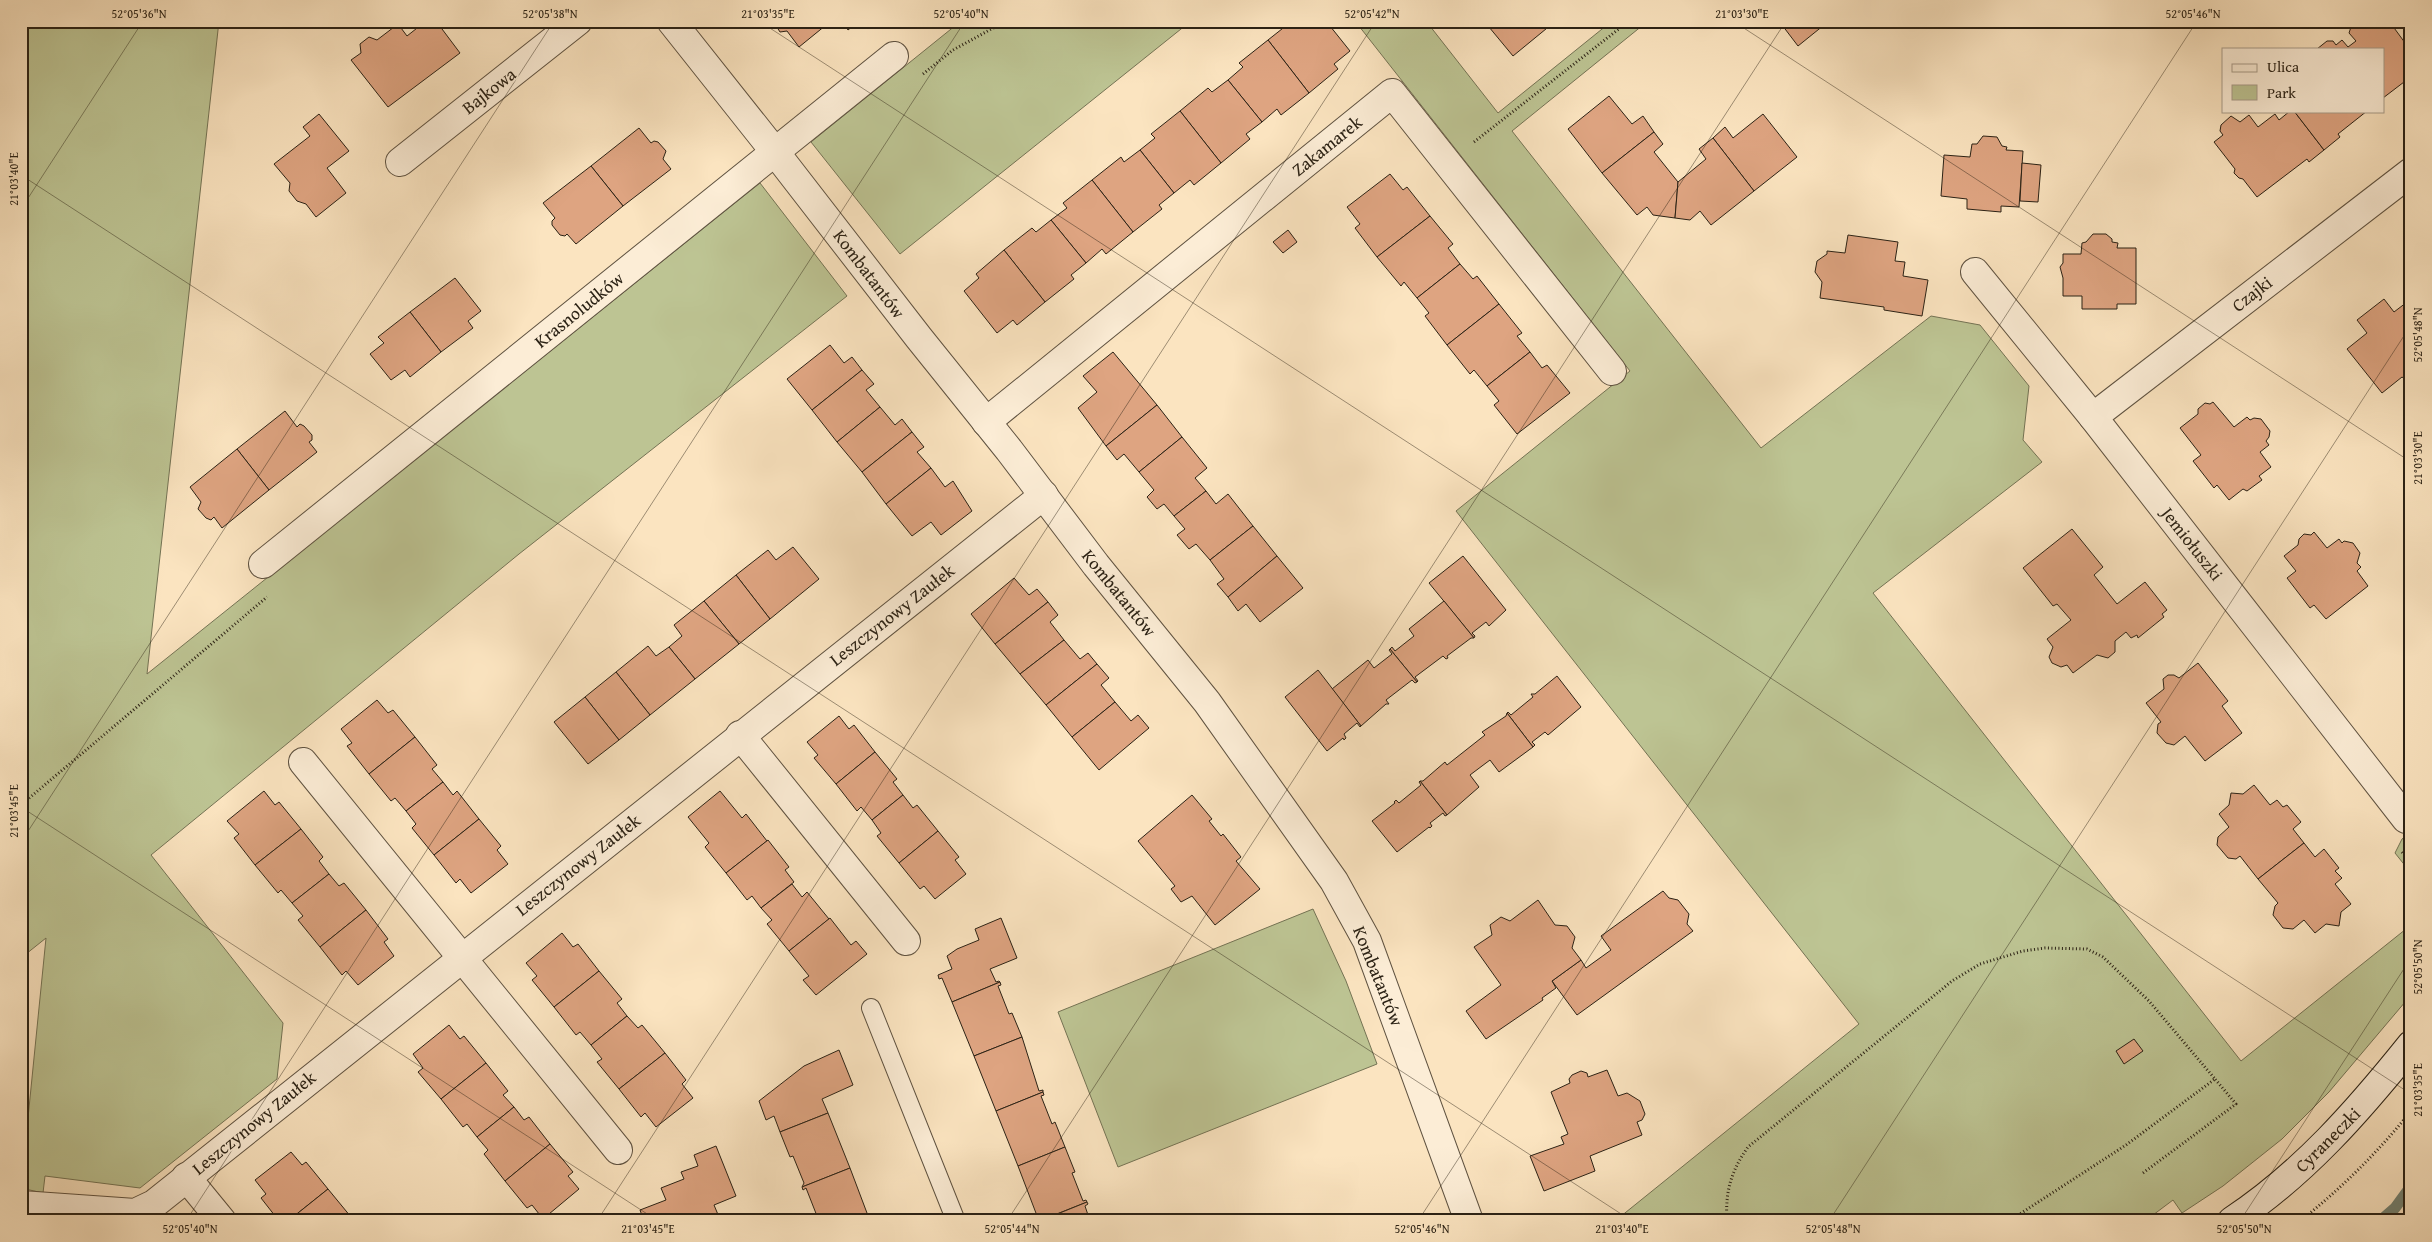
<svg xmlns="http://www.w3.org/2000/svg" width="2432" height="1242" viewBox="0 0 2432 1242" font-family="'Gentium Book Plus',serif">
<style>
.green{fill:#bdc493;stroke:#747354}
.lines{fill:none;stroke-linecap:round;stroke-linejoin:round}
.stream{stroke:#718070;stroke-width:11}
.building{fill:#dea481;stroke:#2b2215}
.lane-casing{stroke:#5f5240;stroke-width:20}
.street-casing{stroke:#5f5240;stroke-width:30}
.secondary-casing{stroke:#2b2215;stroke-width:30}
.path{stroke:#2b2215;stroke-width:3;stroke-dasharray:1 2.5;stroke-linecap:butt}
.lane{stroke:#fcedd6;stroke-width:18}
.street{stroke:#fcedd6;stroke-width:28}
.secondary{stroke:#fcedd6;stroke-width:28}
.ticks{fill:none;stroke:#2b2215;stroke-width:1;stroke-opacity:0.45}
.labels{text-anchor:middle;stroke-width:4;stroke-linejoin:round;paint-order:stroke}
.street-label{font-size:18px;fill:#2b2215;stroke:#fcedd6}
.neatline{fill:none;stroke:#2b2215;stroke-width:2}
.ticks-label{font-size:12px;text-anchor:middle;fill:#2b2215}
</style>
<rect width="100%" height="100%" fill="#fbe4c0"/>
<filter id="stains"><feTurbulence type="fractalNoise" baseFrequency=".004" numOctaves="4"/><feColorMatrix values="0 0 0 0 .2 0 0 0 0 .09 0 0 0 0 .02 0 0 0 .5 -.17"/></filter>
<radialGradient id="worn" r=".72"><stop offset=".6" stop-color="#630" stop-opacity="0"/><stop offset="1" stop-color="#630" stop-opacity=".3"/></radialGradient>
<g class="green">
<polygon points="21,21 219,21 147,674 760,183 847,296 519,554 151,855 283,1023 277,1079 140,1188 45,1176 43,1193 21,1188 46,938 21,958"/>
<polygon points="961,21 1191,21 900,254 811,142"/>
<polygon points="1355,21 1426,21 1498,113 1612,21 1648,21 1512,131 1761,448 1931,316 1980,325 2029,386 2023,440 2042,462 1873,593 2241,1061 2411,925 2411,995 2329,1092 2282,1139 2223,1186 2182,1213 2173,1200 2153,1215 2156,1221 1615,1221 1859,1024 1456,511 1630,371"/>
<polygon points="2411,832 2411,873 2395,853 2402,839"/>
<polygon points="1313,909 1346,981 1377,1064 1118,1167 1058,1012"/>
</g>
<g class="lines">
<polyline class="stream" points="2380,1221 2395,1208 2411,1186"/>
</g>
<g class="building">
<polygon points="426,21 436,21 460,53 388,107 351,60 361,53 360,44 369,37 377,40 398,24 407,36"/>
<polygon points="773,21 831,21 799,47 787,31 780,32"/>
<polygon points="842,21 859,21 848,30"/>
<polygon points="1292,21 1326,21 1350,51 1334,64 1338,69 1309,93 1268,40"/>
<polygon points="1484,21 1549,21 1552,24 1513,56"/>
<polygon points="1779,21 1829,21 1798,46"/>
<polygon points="2355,21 2376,21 2378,24 2381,21 2389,21 2411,51 2411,86 2404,82 2383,98 2383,49 2317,49 2327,41 2333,41 2336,45 2342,40 2348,47 2356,41 2349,33 2352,24"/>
<polygon points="1268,40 1309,93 1281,115 1277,109 1262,122 1228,80 1243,67 1239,63"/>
<polygon points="1228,80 1262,122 1246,134 1250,139 1221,163 1180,111 1208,88 1212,92"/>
<polygon points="1609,96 1632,124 1643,116 1654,132 1602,173 1568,129"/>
<polygon points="1180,111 1221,163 1194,185 1190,180 1174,193 1140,150 1155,138 1151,134"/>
<polygon points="2290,111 2294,111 2324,150 2309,162 2307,159 2257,197 2243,179 2239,178 2234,173 2235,169 2214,142 2223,135 2220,131 2221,125 2231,116 2240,122 2249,115 2258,127 2275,114 2279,120"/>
<polygon points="2294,111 2367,111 2338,134 2340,137 2324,150"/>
<polygon points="319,114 349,151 327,168 346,193 316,217 306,204 297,201 289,191 290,183 274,164 310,136 303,127"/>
<polygon points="1763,114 1797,157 1754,191 1713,138 1725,127 1733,138"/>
<polygon points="639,128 651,143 654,141 658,142 666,151 663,159 671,169 623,206 591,166"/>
<polygon points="1654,132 1663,144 1654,152 1678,182 1675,218 1653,215 1647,207 1637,215 1602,173"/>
<polygon points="1983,136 1997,137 2002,146 2007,147 2006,150 2023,151 2019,207 2001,206 2001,212 1967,209 1967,199 1941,196 1944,155 1970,157 1972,144 1977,144"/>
<polygon points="1713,138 1754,191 1711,225 1700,211 1690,220 1675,218 1678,182 1706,159 1699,149"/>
<polygon points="1140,150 1174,193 1159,205 1162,209 1133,232 1092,180 1121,157 1124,162"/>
<polygon points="2022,163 2041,165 2038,202 2020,201"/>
<polygon points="591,166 623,206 576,244 567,234 565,236 560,235 552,225 552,221 555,218 543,203"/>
<polygon points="1390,174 1403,190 1407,187 1430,216 1377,257 1355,228 1360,224 1347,207"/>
<polygon points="1092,180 1133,232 1106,254 1102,249 1086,263 1051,220 1067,208 1063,203"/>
<polygon points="1430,216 1453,244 1448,248 1460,264 1417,298 1404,282 1401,286 1377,257"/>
<polygon points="1051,220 1086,263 1071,275 1074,279 1045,302 1004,250 1032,228 1036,232"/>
<polygon points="1288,230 1297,242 1283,253 1273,242"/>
<polygon points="2093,234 2106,234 2112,239 2112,242 2118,243 2117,248 2136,248 2136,304 2117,304 2117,309 2082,309 2082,296 2063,296 2063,278 2060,267 2063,263 2063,254 2081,254 2082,243 2086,242"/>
<polygon points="1848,235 1898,242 1895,261 1905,262 1903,276 1928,280 1922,316 1884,310 1884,307 1820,298 1822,282 1815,272 1817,261 1827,254 1827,251 1845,253"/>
<polygon points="1004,250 1045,302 1017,325 1013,320 997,333 964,291 979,278 976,274"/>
<polygon points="1460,264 1473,279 1477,276 1499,304 1447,345 1425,316 1429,313 1417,298"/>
<polygon points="455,278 481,311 468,321 473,328 441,352 410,312"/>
<polygon points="2384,299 2394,312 2411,299 2411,383 2402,377 2382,393 2347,349 2367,333 2357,320"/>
<polygon points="1499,304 1522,333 1517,336 1530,352 1487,386 1474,370 1470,374 1447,345"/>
<polygon points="410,312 441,352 410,377 405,370 391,380 370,354 384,343 378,337"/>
<polygon points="830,345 844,363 852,357 862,370 812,410 787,379"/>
<polygon points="1113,352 1157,405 1106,446 1078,408 1097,392 1083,376"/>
<polygon points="1530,352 1542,368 1547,365 1570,393 1517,434 1494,405 1499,401 1487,386"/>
<polygon points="862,370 874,384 866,390 880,407 837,442 812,410"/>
<polygon points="2213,402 2234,427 2247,417 2250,420 2254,418 2261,419 2270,431 2269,437 2266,441 2269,445 2260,452 2271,467 2259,476 2262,480 2247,491 2243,489 2229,500 2217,485 2214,488 2193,461 2201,455 2180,428 2198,414 2198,409 2205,403 2210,404"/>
<polygon points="1157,405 1182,437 1139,472 1124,454 1117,460 1106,446"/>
<polygon points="880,407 895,425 902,419 912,432 862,472 837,442"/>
<polygon points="285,411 297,427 300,424 304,426 312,435 312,440 309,442 317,452 269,490 237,449"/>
<polygon points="912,432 924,447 917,452 931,468 886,504 862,472"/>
<polygon points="1182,437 1207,468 1195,478 1206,491 1174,516 1164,504 1157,509 1147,497 1154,490 1139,472"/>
<polygon points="237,449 269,490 222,528 214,517 211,520 206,518 198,509 201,502 190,487"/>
<polygon points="931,468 945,487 953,481 972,511 941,535 931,522 912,536 886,504"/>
<polygon points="1206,491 1216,504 1228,494 1253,526 1210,560 1196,544 1189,549 1177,535 1185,529 1174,516"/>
<polygon points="1253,526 1277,556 1228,597 1217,584 1224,579 1210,560"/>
<polygon points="2072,529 2103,567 2094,575 2117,604 2145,582 2167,610 2162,614 2164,617 2138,638 2137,635 2131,638 2126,632 2115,641 2115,652 2108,658 2097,655 2073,673 2067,665 2061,667 2052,663 2049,657 2053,647 2047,639 2071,620 2057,604 2053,606 2023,568"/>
<polygon points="2314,532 2327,548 2339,539 2342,543 2344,541 2353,543 2360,553 2357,563 2361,567 2357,571 2368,586 2326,619 2314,605 2310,608 2287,578 2296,571 2284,556 2298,545 2299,539 2304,534 2311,535"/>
<polygon points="793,547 819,579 770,619 736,575 768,550 776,560"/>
<polygon points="1277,556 1303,588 1260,622 1246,604 1238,611 1228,597"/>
<polygon points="1463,556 1506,610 1489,626 1486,622 1472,633 1475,636 1474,638 1429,583"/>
<polygon points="736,575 770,619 739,644 704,601"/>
<polygon points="1014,578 1029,595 1037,589 1048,602 995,644 971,614"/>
<polygon points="704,601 739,644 695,679 669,647 682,636 674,625"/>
<polygon points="1444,601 1474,638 1471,638 1447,656 1448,658 1446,659 1443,656 1415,677 1418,681 1417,682 1390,649 1392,647 1395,651 1414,636 1409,629"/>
<polygon points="1048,602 1058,615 1050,622 1064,640 1020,674 995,644"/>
<polygon points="1064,640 1080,659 1088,653 1097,664 1046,705 1020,674"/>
<polygon points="648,646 656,656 669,647 695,679 650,715 616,672"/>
<polygon points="1390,649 1417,682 1415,683 1412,680 1386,700 1389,704 1386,704 1361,726 1332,689 1368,660 1374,668 1392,654 1389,650"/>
<polygon points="2198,663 2228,701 2222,706 2242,733 2205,761 2185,736 2174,745 2166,743 2157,733 2158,724 2161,722 2146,703 2164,689 2163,679 2168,675 2174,675 2179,678"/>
<polygon points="1097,664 1109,678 1101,685 1115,702 1072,737 1046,705"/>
<polygon points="1318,670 1361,726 1360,727 1357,723 1344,734 1346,738 1344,740 1343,738 1327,751 1285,697"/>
<polygon points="616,672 650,715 619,740 585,697"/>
<polygon points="1557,676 1581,707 1548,735 1545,732 1532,742 1535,745 1533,747 1507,713 1508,712 1511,715 1533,697 1531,694 1535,694"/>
<polygon points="585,697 619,740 588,764 554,722"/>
<polygon points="377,700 388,713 393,710 415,737 369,774 347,746 352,743 341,729"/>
<polygon points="1115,702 1131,721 1138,715 1149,728 1099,770 1072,737"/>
<polygon points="1507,713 1533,747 1499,772 1490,760 1470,775 1479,787 1447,815 1420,781 1423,781 1445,762 1447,765 1485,735 1482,732 1506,716"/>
<polygon points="839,716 849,729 854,725 875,752 836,784 814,758 818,755 807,742"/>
<polygon points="415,737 437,765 432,769 443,782 406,811 395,798 391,801 369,774"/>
<polygon points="875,752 897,779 893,782 903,795 872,820 861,807 857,811 836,784"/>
<polygon points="1420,781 1447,815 1445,816 1443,813 1430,823 1432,826 1430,828 1429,827 1397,852 1372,821 1395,803 1394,802 1396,800 1399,803 1421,785 1419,782"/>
<polygon points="443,782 453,795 457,791 479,819 434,855 412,828 416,824 406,811"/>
<polygon points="2254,785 2270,805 2277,800 2283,807 2287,805 2301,822 2293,829 2304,843 2258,879 2240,856 2236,859 2228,858 2217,845 2218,837 2229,827 2219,814 2229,805 2231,793 2243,794"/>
<polygon points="264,791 275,805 279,802 301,829 255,865 234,838 239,834 227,821"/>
<polygon points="720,791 742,818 746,814 767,841 726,873 705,847 709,843 688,817"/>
<polygon points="903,795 913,808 917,805 938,831 899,863 877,836 881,833 872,820"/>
<polygon points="1192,795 1212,819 1209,821 1221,836 1223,834 1241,857 1236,861 1260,889 1215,925 1192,896 1181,902 1171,889 1175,886 1138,841"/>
<polygon points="479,819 501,846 497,850 508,864 471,893 460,879 456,883 434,855"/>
<polygon points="301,829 323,857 319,861 329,874 292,903 281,890 278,893 255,865"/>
<polygon points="938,831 959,857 955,860 966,874 935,899 924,886 920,889 899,863"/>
<polygon points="768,840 789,867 785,870 794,882 761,908 752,896 747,900 726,873"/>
<polygon points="2304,843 2315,857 2324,849 2339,868 2335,871 2342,878 2335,884 2351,904 2341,912 2339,926 2326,924 2315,933 2304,920 2293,929 2283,928 2273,915 2275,906 2278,903 2258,879"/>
<polygon points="329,874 339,886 344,883 366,910 320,947 298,920 303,916 292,903"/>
<polygon points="792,884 802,897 807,892 829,919 789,951 767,924 772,920 761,908"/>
<polygon points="1663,891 1669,898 1678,900 1689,914 1687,924 1693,931 1577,1015 1552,981 1581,960 1586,968 1611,950 1601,936"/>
<polygon points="1538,900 1555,925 1567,926 1575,937 1572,948 1581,960 1552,981 1556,988 1542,998 1543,1000 1486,1039 1466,1011 1501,985 1474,947 1492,935 1490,925 1501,917 1510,921"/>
<polygon points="366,910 388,939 384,942 394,956 358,985 346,971 342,975 320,947"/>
<polygon points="830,918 851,945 856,941 867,954 816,995 803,980 809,976 789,951"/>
<polygon points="1001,918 1017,958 990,969 996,982 999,981 1000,982 952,1002 942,978 939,979 938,975 952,969 947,956 957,949 979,940 975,929"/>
<polygon points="562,933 573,947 578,944 599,971 554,1007 532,980 537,976 526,963"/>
<polygon points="599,971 622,999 617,1003 627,1016 591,1045 580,1032 576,1035 554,1007"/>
<polygon points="1000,982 1001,985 998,986 1009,1014 1012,1013 1022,1037 974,1056 952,1002"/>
<polygon points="627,1016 638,1028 642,1025 665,1053 619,1089 597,1062 602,1059 591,1045"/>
<polygon points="449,1025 460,1039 464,1036 486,1063 441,1099 418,1072 423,1068 413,1054"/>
<polygon points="1022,1037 1039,1091 1043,1090 1043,1092 996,1111 974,1056"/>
<polygon points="2134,1039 2143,1051 2124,1064 2116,1051"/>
<polygon points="839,1050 853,1085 822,1099 828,1113 780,1132 774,1116 766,1120 759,1101 804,1066"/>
<polygon points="665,1053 686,1080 682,1084 693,1098 656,1127 645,1113 641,1117 619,1089"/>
<polygon points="486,1063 508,1091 503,1095 514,1107 477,1137 467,1124 463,1127 441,1099"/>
<polygon points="1607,1070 1618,1096 1627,1093 1640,1101 1645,1114 1642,1120 1637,1122 1642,1135 1590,1156 1595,1171 1544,1191 1530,1156 1564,1144 1561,1137 1568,1134 1551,1092 1570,1083 1569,1079 1572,1075 1581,1071 1587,1073 1588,1077"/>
<polygon points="1043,1092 1044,1095 1041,1096 1052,1124 1055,1122 1065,1147 1018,1166 996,1111"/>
<polygon points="514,1107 524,1120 529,1117 550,1144 505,1181 484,1154 488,1150 477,1137"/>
<polygon points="828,1113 850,1168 802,1187 804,1183 793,1156 790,1157 780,1132"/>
<polygon points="550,1144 573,1172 568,1176 579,1189 543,1219 532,1205 527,1208 505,1181"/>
<polygon points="716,1146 736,1196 714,1205 719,1217 723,1218 716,1221 644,1221 640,1210 666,1200 661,1188 684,1179 681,1172 698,1166 694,1155"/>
<polygon points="1065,1147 1075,1172 1072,1173 1083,1201 1086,1200 1087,1202 1039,1221 1018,1166"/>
<polygon points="291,1152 302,1165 306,1162 328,1189 288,1221 279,1221 261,1198 266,1194 255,1180"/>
<polygon points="850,1168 870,1221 816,1221 814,1217 817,1216 806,1188 803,1190 802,1187"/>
<polygon points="328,1189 351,1217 346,1221 288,1221"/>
<polygon points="1087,1202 1088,1204 1085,1206 1090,1221 1040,1221"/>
</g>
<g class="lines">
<defs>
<polyline id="lane" points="871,1008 956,1221"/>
<g id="street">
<polyline points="671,21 775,152 919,338 1009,450 1096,565 1207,702 1334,881 1367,941 1469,1221"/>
<polyline points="400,162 578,21"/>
<polyline points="1975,272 2093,417 2406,819"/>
<polyline points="2093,417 2411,172"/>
<polyline points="986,422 1392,93 1612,371"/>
<polyline points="263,564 894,56"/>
<polyline points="740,735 906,941"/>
<polyline points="303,762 618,1150"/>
<polyline points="186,1177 222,1221"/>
<polyline points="21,1205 135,1213 154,1204 1044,495"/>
</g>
<path id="secondary" d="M 2232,1221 C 2303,1174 2358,1111 2411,1045"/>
</defs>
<use href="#lane" class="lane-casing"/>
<use href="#street" class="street-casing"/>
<use href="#secondary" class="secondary-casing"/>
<g class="path">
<polyline points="923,74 953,50 1006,21"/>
<polyline points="1474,142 1629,21"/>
<polyline points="21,805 267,597"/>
<polyline points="2402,852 2411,863"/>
<polyline points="2143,1173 2236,1104 2215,1079"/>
<polyline points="1670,1221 1693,1221"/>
<path d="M 1727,1221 C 1725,1192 1731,1171 1748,1147 L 1952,981 L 1980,964 L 2023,951 L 2045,948 L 2087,949 L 2103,957 L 2149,1001 L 2215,1079 L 2126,1145 L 2009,1221"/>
<path d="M 2300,1221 C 2341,1189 2379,1151 2411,1111"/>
<polyline points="2400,1221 2411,1209"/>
</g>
<use href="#lane" class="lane"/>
<use href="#street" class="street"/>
<use href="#secondary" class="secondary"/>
</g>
<path class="ticks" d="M 759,21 L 2411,1094M 1733,21 L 2411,462M 21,175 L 1632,1221M 21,209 L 143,21M 21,807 L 658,1221M 21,842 L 554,21M 186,1221 L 965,21M 597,1221 L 1376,21M 1007,1221 L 1786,21M 1418,1221 L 2197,21M 1829,1221 L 2411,325M 2240,1221 L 2411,958"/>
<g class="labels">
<g class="street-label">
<text transform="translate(489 91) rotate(-38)" y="6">Bajkowa</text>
<text transform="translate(1327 146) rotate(-39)" y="6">Zakamarek</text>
<text transform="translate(869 274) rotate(53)" y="6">Kombatantów</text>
<text transform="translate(2252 294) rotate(-38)" y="6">Czajki</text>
<text transform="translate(579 310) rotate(-39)" y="6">Krasnoludków</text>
<text transform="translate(2192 544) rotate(52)" y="6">Jemiołuszki</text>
<text transform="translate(1119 593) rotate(51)" y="6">Kombatantów</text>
<text transform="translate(892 615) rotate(-38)" y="6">Leszczynowy Zaułek</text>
<text transform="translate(578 865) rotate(-38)" y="6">Leszczynowy Zaułek</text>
<text transform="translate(1378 976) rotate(68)" y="6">Kombatantów</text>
<text transform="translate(254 1123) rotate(-39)" y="6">Leszczynowy Zaułek</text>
<text transform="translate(2328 1140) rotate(-45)" y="6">Cyraneczki</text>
</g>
</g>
<rect width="2432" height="1242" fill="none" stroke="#fbe4c0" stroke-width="55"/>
<rect x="2222" y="48" width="162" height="65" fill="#fcedd6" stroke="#a89c89"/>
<rect x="2232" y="64" width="25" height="8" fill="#fcedd6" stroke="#a89c89"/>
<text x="2267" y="72" font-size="15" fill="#2b2215">Ulica</text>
<rect x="2232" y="85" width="25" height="15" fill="#bdc493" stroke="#a89c89"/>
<text x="2267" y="98" font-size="15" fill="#2b2215">Park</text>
<rect x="28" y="28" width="2376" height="1186" class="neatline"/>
<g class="ticks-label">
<text x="139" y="18">52°05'36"N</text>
<text x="550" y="18">52°05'38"N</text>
<text x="768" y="18">21°03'35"E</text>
<text x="961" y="18">52°05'40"N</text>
<text x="1372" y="18">52°05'42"N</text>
<text x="1742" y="18">21°03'30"E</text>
<text x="2193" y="18">52°05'46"N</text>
<text transform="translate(14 179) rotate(-90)" y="4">21°03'40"E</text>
<text transform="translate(2418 335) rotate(-90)" y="4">52°05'48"N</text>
<text transform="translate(2418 458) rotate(-90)" y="4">21°03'30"E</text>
<text transform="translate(14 811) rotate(-90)" y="4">21°03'45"E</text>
<text transform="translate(2418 967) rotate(-90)" y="4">52°05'50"N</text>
<text transform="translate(2418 1090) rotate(-90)" y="4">21°03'35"E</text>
<text x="190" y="1233">52°05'40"N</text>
<text x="648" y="1233">21°03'45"E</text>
<text x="1012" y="1233">52°05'44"N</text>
<text x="1422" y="1233">52°05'46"N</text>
<text x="1622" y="1233">21°03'40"E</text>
<text x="1833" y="1233">52°05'48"N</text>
<text x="2244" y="1233">52°05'50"N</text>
</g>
<rect width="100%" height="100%" filter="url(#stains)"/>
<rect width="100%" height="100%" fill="url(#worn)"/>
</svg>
